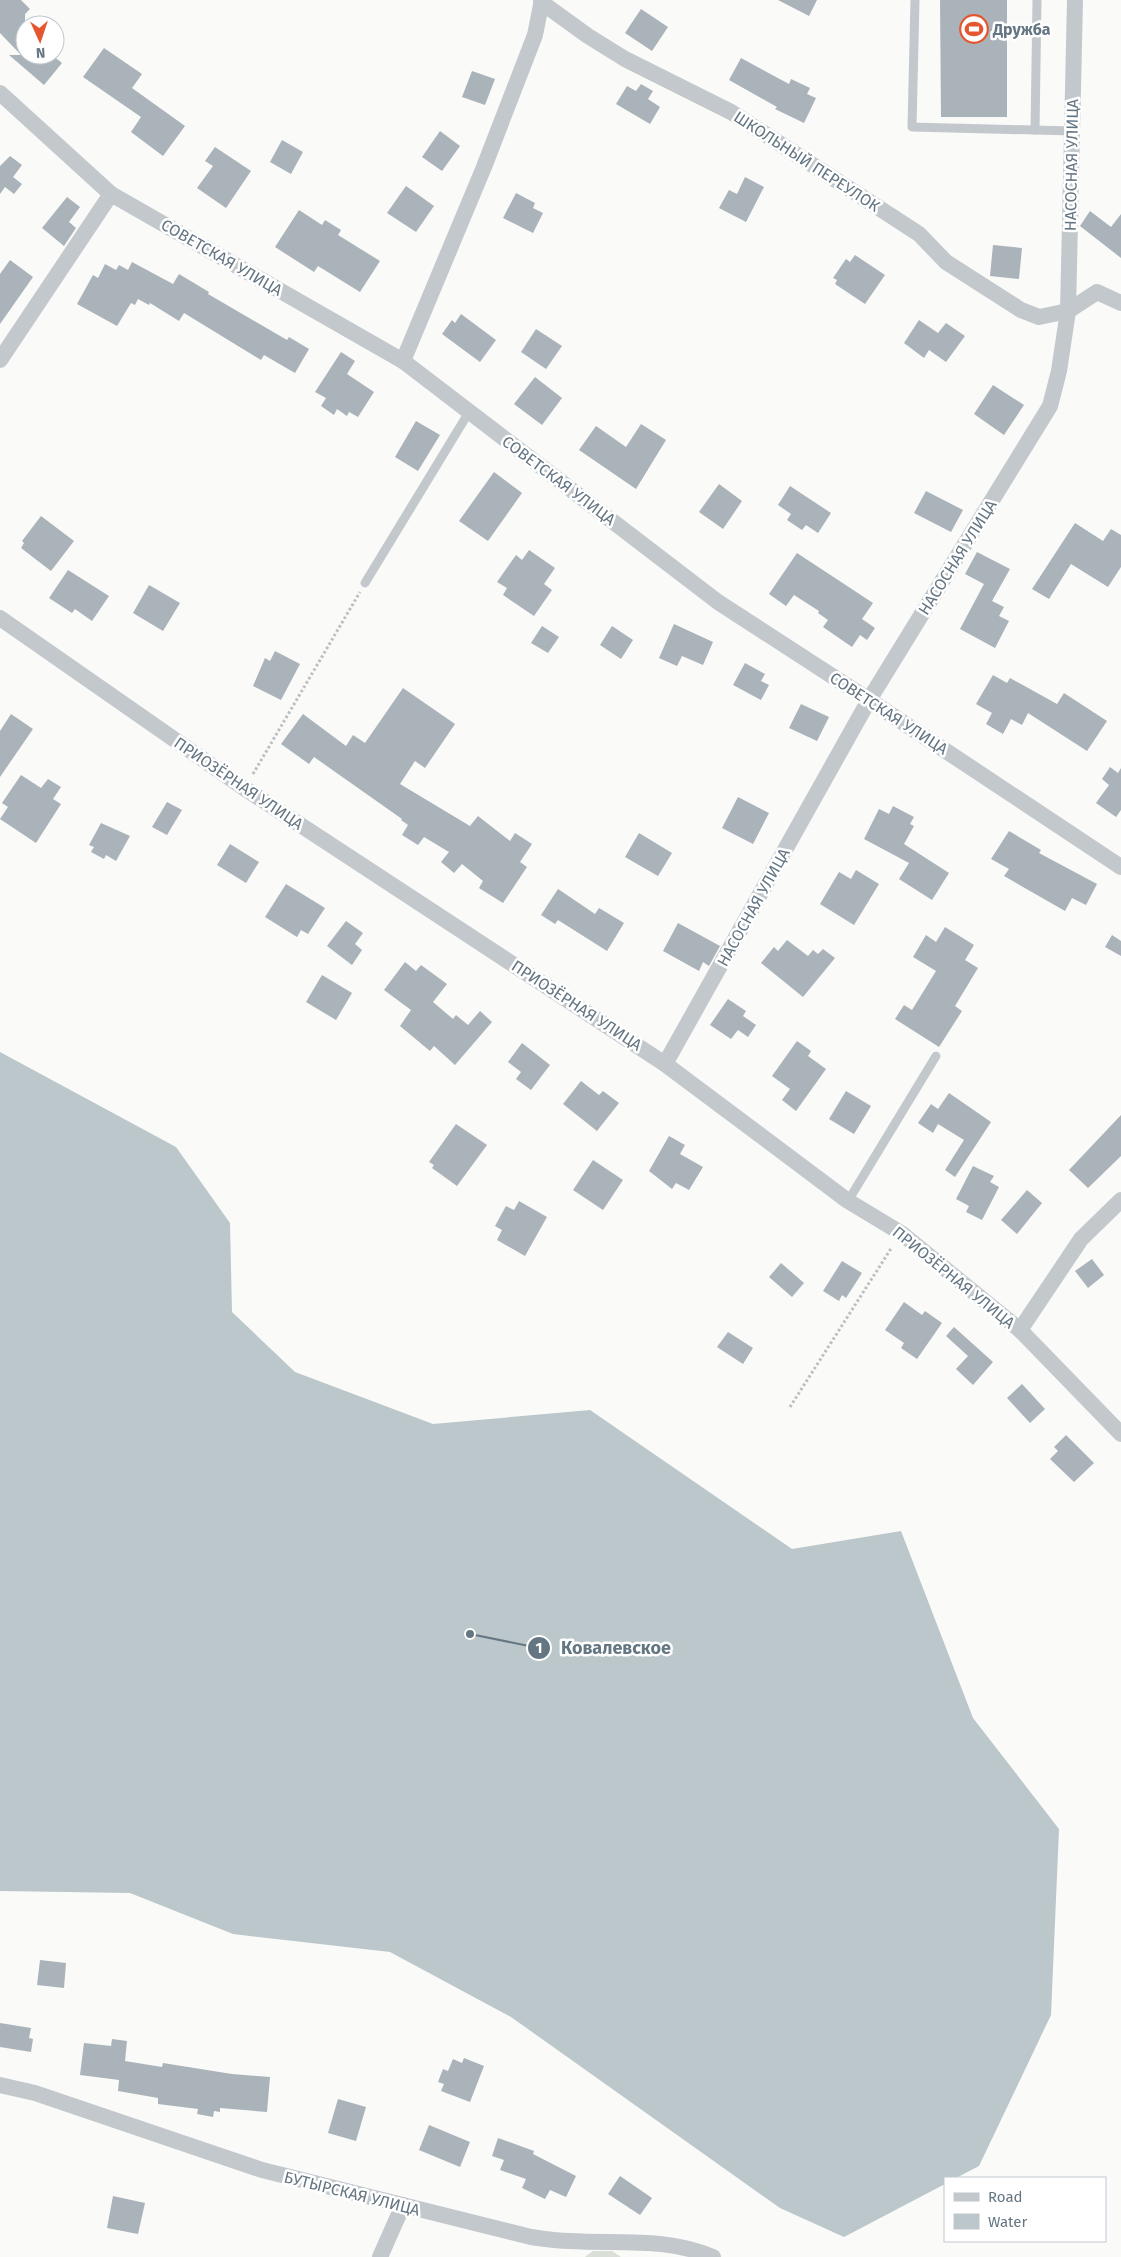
<svg xmlns="http://www.w3.org/2000/svg" width="1121" height="2257" viewBox="0 0 1121 2257" font-family="'Fira Sans',sans-serif">
<style>
.green{fill:#dadfd7}
.water{fill:#bbc7cb}
.building{fill:#aab3b9}
.lines{fill:none;stroke-linecap:round;stroke-linejoin:round}
.path{stroke:#bbbfc2;stroke-width:3;stroke-dasharray:2.5 2.5;stroke-linecap:butt}
.lane{stroke:#c3c8cc;stroke-width:9}
.street{stroke:#c3c8cc;stroke-width:16}
.labels{text-anchor:middle;stroke-width:5;stroke-linejoin:round;paint-order:stroke}
.poi-label{font-size:16px;font-weight:bold;fill:#657683;stroke:#fff;text-anchor:start}
.street-label{font-size:16px;fill:#657683;stroke:#fff}
.leader{fill:none;stroke:#657683;stroke-width:2}
.callout-dot{fill:#657683;stroke:#fff;stroke-width:2}
.mark-label{font-size:15px;text-anchor:middle;font-weight:bold;fill:#fff}
.callout-label{font-size:18px;text-anchor:middle;font-weight:bold;fill:#657683;stroke:#fff;stroke-width:5;stroke-linejoin:round;paint-order:stroke}
</style>
<rect width="100%" height="100%" fill="#fafaf8"/>
<polygon class="green" points="593,2251 612,2251 621,2257 585,2257"/>
<polygon class="water" points="0,1052 176,1147 230,1223 232,1312 295,1372 433,1424 590,1410 792,1549 901,1531 973,1718 1059,1829 1051,2015 979,2166 956,2178 945,2178 945,2184 844,2237 780,2208 511,2017 390,1952 233,1934 130,1893 0,1891"/>
<g class="building">
<polygon points="0,0 21,0 30,9 25,14 25,55 52,55 62,63 44,85 9,55 21,55 0,33"/>
<polygon points="778,0 817,0 809,16"/>
<polygon points="940,0 1007,0 1007,117 941,117"/>
<polygon points="641,9 668,27 652,51 625,33"/>
<polygon points="104,48 142,74 132,88 185,126 163,156 131,132 141,117 83,77"/>
<polygon points="741,58 789,84 791,79 810,88 807,94 816,98 804,123 775,109 777,107 729,80"/>
<polygon points="472,71 495,79 485,105 462,97"/>
<polygon points="641,84 653,91 648,99 660,107 650,124 616,104 627,86 636,91"/>
<polygon points="440,131 460,146 442,171 422,157"/>
<polygon points="282,140 303,152 291,174 270,162"/>
<polygon points="215,147 251,171 226,208 197,188 213,166 205,161"/>
<polygon points="10,156 22,165 13,177 22,184 14,194 5,187 0,194 0,166"/>
<polygon points="745,177 764,187 746,222 719,208 729,190 737,194"/>
<polygon points="406,186 434,206 416,232 387,213"/>
<polygon points="516,193 535,203 533,208 543,213 533,233 503,218"/>
<polygon points="67,197 80,207 69,222 76,228 64,246 42,228"/>
<polygon points="299,210 322,225 325,220 341,230 338,235 380,261 360,292 318,266 314,272 275,247"/>
<polygon points="1090,211 1111,227 1121,214 1121,258 1080,226"/>
<polygon points="993,245 1022,248 1019,279 990,276"/>
<polygon points="855,255 885,275 865,304 835,284 837,280 833,278 846,259 850,262"/>
<polygon points="10,260 33,277 0,324 0,274"/>
<polygon points="132,262 173,284 179,274 209,292 208,294 287,340 289,337 309,349 295,373 264,355 261,360 184,313 179,321 150,303 149,305 138,299 135,305 131,303 117,326 77,304 93,275 98,278 105,264 116,270 119,265 128,270"/>
<polygon points="461,314 496,340 480,362 442,334 452,320 455,323"/>
<polygon points="919,320 938,333 946,323 965,336 946,362 929,350 924,358 904,343"/>
<polygon points="536,329 562,346 546,369 521,352"/>
<polygon points="341,352 355,361 347,374 374,392 358,417 349,412 347,416 337,409 334,415 321,406 326,398 315,392"/>
<polygon points="535,377 562,398 542,425 514,404"/>
<polygon points="993,385 1024,405 1004,435 974,414"/>
<polygon points="416,421 440,435 418,471 395,457"/>
<polygon points="641,424 666,440 636,489 579,450 596,426 626,447"/>
<polygon points="494,472 522,493 488,541 459,521"/>
<polygon points="719,484 742,501 723,529 699,512"/>
<polygon points="790,486 831,513 818,533 806,525 802,530 787,520 791,514 778,505"/>
<polygon points="926,491 963,510 951,532 914,513"/>
<polygon points="41,516 74,541 51,571 21,548 24,543 22,541"/>
<polygon points="1075,523 1103,541 1111,529 1121,535 1121,567 1108,587 1071,564 1049,599 1032,589"/>
<polygon points="529,550 555,568 544,584 552,590 534,616 503,595 507,588 497,582 516,555 522,560"/>
<polygon points="977,552 1010,569 992,601 1004,607 999,616 1009,621 995,648 960,629 984,584 965,574"/>
<polygon points="797,553 873,603 862,619 875,628 867,640 860,635 852,647 823,627 828,620 818,613 819,611 794,595 786,606 769,594"/>
<polygon points="68,570 109,596 92,621 75,609 72,613 49,598"/>
<polygon points="149,585 180,603 163,631 133,613"/>
<polygon points="674,624 713,642 703,665 682,656 677,666 659,658"/>
<polygon points="542,626 559,637 548,653 531,643"/>
<polygon points="612,626 633,640 621,659 600,645"/>
<polygon points="275,651 300,664 281,700 253,686 265,658 270,661"/>
<polygon points="745,663 765,674 761,681 769,685 761,700 733,685"/>
<polygon points="993,675 1007,683 1010,678 1057,704 1064,693 1107,721 1087,751 1028,713 1022,725 1011,719 1003,734 986,724 992,713 976,704"/>
<polygon points="403,688 455,724 425,768 415,761 400,784 470,826 478,816 510,841 515,833 532,844 520,862 527,867 503,903 479,888 483,881 462,864 454,873 441,862 449,852 424,837 418,845 402,835 408,825 401,820 402,819 314,757 309,764 281,744 303,714 346,746 353,735 365,743"/>
<polygon points="801,704 829,717 817,741 789,728"/>
<polygon points="11,714 33,729 0,777 0,731"/>
<polygon points="1110,767 1118,773 1121,768 1121,810 1116,817 1096,803 1109,785 1102,779"/>
<polygon points="21,775 41,788 48,779 61,787 53,799 61,804 36,843 0,819 8,807 2,803"/>
<polygon points="738,797 769,813 753,844 722,828"/>
<polygon points="167,802 182,810 167,835 152,827"/>
<polygon points="893,806 914,817 910,824 914,826 904,844 949,873 932,900 899,879 909,863 864,839 879,809 889,814"/>
<polygon points="101,823 130,836 116,861 106,855 104,859 91,852 94,847 89,845"/>
<polygon points="1009,831 1041,850 1039,853 1097,884 1086,905 1072,898 1065,911 1004,876 1009,869 991,859"/>
<polygon points="639,833 672,853 658,876 625,857"/>
<polygon points="230,844 259,862 246,883 217,865"/>
<polygon points="856,870 879,884 854,925 820,904 839,872 851,879"/>
<polygon points="286,884 325,908 308,934 301,930 297,937 265,917"/>
<polygon points="558,889 595,914 599,908 624,923 607,951 558,920 555,924 541,915"/>
<polygon points="346,921 363,933 355,944 362,950 352,965 327,946"/>
<polygon points="678,923 720,946 709,966 703,962 699,971 663,951"/>
<polygon points="945,927 974,945 965,960 978,968 955,1006 962,1011 939,1047 895,1019 904,1005 912,1010 936,971 913,957 926,935 936,942"/>
<polygon points="1112,935 1121,941 1121,956 1105,947"/>
<polygon points="787,940 808,956 813,950 818,954 823,949 835,958 803,997 761,963 774,947 778,951"/>
<polygon points="405,962 416,971 421,965 447,984 433,1002 453,1019 456,1015 468,1025 480,1011 492,1022 455,1065 434,1046 430,1051 400,1026 411,1010 384,990"/>
<polygon points="322,975 352,993 336,1020 306,1002"/>
<polygon points="728,999 746,1011 743,1016 756,1025 748,1037 738,1030 731,1039 710,1025"/>
<polygon points="797,1041 811,1051 808,1056 826,1069 796,1111 782,1100 790,1089 772,1076"/>
<polygon points="522,1043 550,1065 531,1090 516,1079 521,1072 508,1062"/>
<polygon points="581,1081 599,1095 603,1091 619,1103 597,1131 563,1104"/>
<polygon points="846,1091 871,1106 854,1134 829,1119"/>
<polygon points="949,1093 991,1122 955,1177 945,1170 964,1140 938,1124 933,1133 918,1123 931,1104 938,1109"/>
<polygon points="1121,1115 1121,1156 1088,1188 1069,1170"/>
<polygon points="456,1124 487,1145 457,1186 432,1168 434,1165 429,1162"/>
<polygon points="669,1136 685,1145 680,1154 703,1167 689,1190 676,1183 672,1189 649,1171"/>
<polygon points="593,1160 623,1180 603,1210 573,1190"/>
<polygon points="973,1166 994,1176 990,1182 999,1187 982,1220 966,1212 969,1206 956,1199"/>
<polygon points="1027,1190 1042,1203 1017,1234 1001,1220"/>
<polygon points="519,1201 547,1217 525,1256 497,1240 502,1230 495,1226 506,1206 514,1210"/>
<polygon points="1092,1259 1104,1275 1088,1288 1075,1271"/>
<polygon points="842,1261 862,1273 846,1298 842,1295 839,1301 823,1291"/>
<polygon points="781,1263 804,1283 792,1297 769,1277"/>
<polygon points="904,1302 922,1315 925,1311 942,1323 917,1359 901,1348 904,1343 885,1330"/>
<polygon points="954,1327 993,1362 973,1385 956,1369 968,1356 946,1336"/>
<polygon points="728,1332 753,1348 743,1364 717,1347"/>
<polygon points="1022,1384 1045,1409 1030,1423 1007,1398"/>
<polygon points="1066,1435 1094,1463 1074,1482 1050,1459 1058,1451 1054,1447"/>
<polygon points="40,1960 66,1963 64,1988 37,1985"/>
<polygon points="0,2023 31,2028 29,2038 33,2039 31,2052 0,2047"/>
<polygon points="112,2039 127,2041 125,2061 162,2067 163,2063 232,2074 270,2077 267,2112 220,2108 220,2112 214,2111 213,2117 197,2114 198,2109 158,2104 158,2098 118,2091 119,2080 80,2075 84,2043 111,2046"/>
<polygon points="464,2058 484,2066 470,2102 441,2091 444,2084 438,2082 443,2069 448,2071 453,2059 462,2063"/>
<polygon points="338,2099 366,2107 356,2141 328,2133"/>
<polygon points="429,2125 470,2142 460,2167 419,2150"/>
<polygon points="498,2138 534,2151 533,2154 576,2176 566,2197 550,2190 545,2199 522,2188 526,2179 500,2170 504,2160 492,2156"/>
<polygon points="620,2176 652,2198 640,2215 608,2194"/>
<polygon points="113,2196 145,2203 138,2234 107,2228"/>
</g>
<g class="lines">
<g class="path">
<polyline points="253,774 360,592"/>
<polyline points="790,1407 892,1247"/>
</g>
<g class="lane">
<polyline points="915,0 912,127 1072,131"/>
<polyline points="1035,130 1037,0"/>
<polyline points="365,583 469,412"/>
<polyline points="848,1201 936,1056"/>
</g>
<g class="street">
<polyline points="541,2 588,36 625,59 731,112 919,234 946,262 1021,310 1039,317 1068,311 1097,292 1121,303"/>
<polyline points="0,93 111,194 403,361 718,602 869,700 1121,867"/>
<polyline points="0,360 111,194"/>
<polyline points="403,361 484,167 535,35 542,0"/>
<polyline points="0,618 244,788 665,1064 848,1201 901,1233 1020,1330 1121,1434"/>
<polyline points="665,1064 869,700 1050,406 1059,371 1068,311 1075,0"/>
<polyline points="1020,1330 1081,1239 1121,1200"/>
<path d="M 0,2085 L 35,2093 L 262,2170 L 531,2237 C 544,2239 557,2241 570,2241 C 619,2244 667,2237 713,2257"/>
<polyline points="380,2257 403,2205"/>
</g>
</g>
<defs>
<symbol id="stadium-ring" viewBox="-11 -11 22 22"><circle r="9.5" fill="#fff" stroke="#e4572e" stroke-width="1.5"/><path d="M0-5a6.5 5 0 1 0 0 10a6.5 5 0 1 0 0-10ZM-3.5-1.8h7v3.6h-7Z" fill="#e4572e"/></symbol>
</defs>
<g fill-rule="evenodd">
<use href="#stadium-ring" x="958" y="13" width="32" height="32"/>
</g>
<g class="labels">
<g class="poi-label">
<text x="993" y="35">Дружба</text>
</g>
<g class="street-label">
<text transform="translate(807 161) rotate(33)" y="6">ШКОЛЬНЫЙ ПЕРЕУЛОК</text>
<text transform="translate(1071 165) rotate(-89)" y="6">НАСОСНАЯ УЛИЦА</text>
<text transform="translate(222 257) rotate(30)" y="6">СОВЕТСКАЯ УЛИЦА</text>
<text transform="translate(559 480) rotate(37)" y="6">СОВЕТСКАЯ УЛИЦА</text>
<text transform="translate(957 557) rotate(-58)" y="6">НАСОСНАЯ УЛИЦА</text>
<text transform="translate(889 713) rotate(33)" y="6">СОВЕТСКАЯ УЛИЦА</text>
<text transform="translate(239 783) rotate(34)" y="6">ПРИОЗЁРНАЯ УЛИЦА</text>
<text transform="translate(753 907) rotate(-61)" y="6">НАСОСНАЯ УЛИЦА</text>
<text transform="translate(577 1005) rotate(33)" y="6">ПРИОЗЁРНАЯ УЛИЦА</text>
<text transform="translate(954 1277) rotate(39)" y="6">ПРИОЗЁРНАЯ УЛИЦА</text>
<text transform="translate(352 2193) rotate(14)" y="6">БУТЫРСКАЯ УЛИЦА</text>
</g>
</g>
<path class="leader" d="M470 1634L539 1648"/>
<g class="callout-dot">
<circle cx="470" cy="1634" r="5"/>
<circle cx="539" cy="1648" r="12"/>
</g>
<g class="mark-label">
<text x="539" y="1653">1</text>
</g>
<g class="callout-label">
<text x="616" y="1654">Ковалевское</text>
</g>
<rect x="944" y="2177" width="162" height="65" fill="#ffffff" stroke="#c1c8cd"/>
<rect x="954" y="2193" width="25" height="8" fill="#c3c8cc" stroke="#c1c8cd"/>
<text x="988" y="2202" font-size="15" fill="#657683">Road</text>
<rect x="954" y="2214" width="25" height="15" fill="#bbc7cb" stroke="#c1c8cd"/>
<text x="988" y="2227" font-size="15" fill="#657683">Water</text>
<g transform="translate(40 40) rotate(177)"><circle r="24" fill="#ffffff" stroke="#c1c8cd"/>
<path d="M0-4L9 19L0 12L-9 19Z" fill="#e4572e"/>
<text y="-8" font-size="14" font-weight="bold" text-anchor="middle" fill="#657683">N</text>
</g>
</svg>
